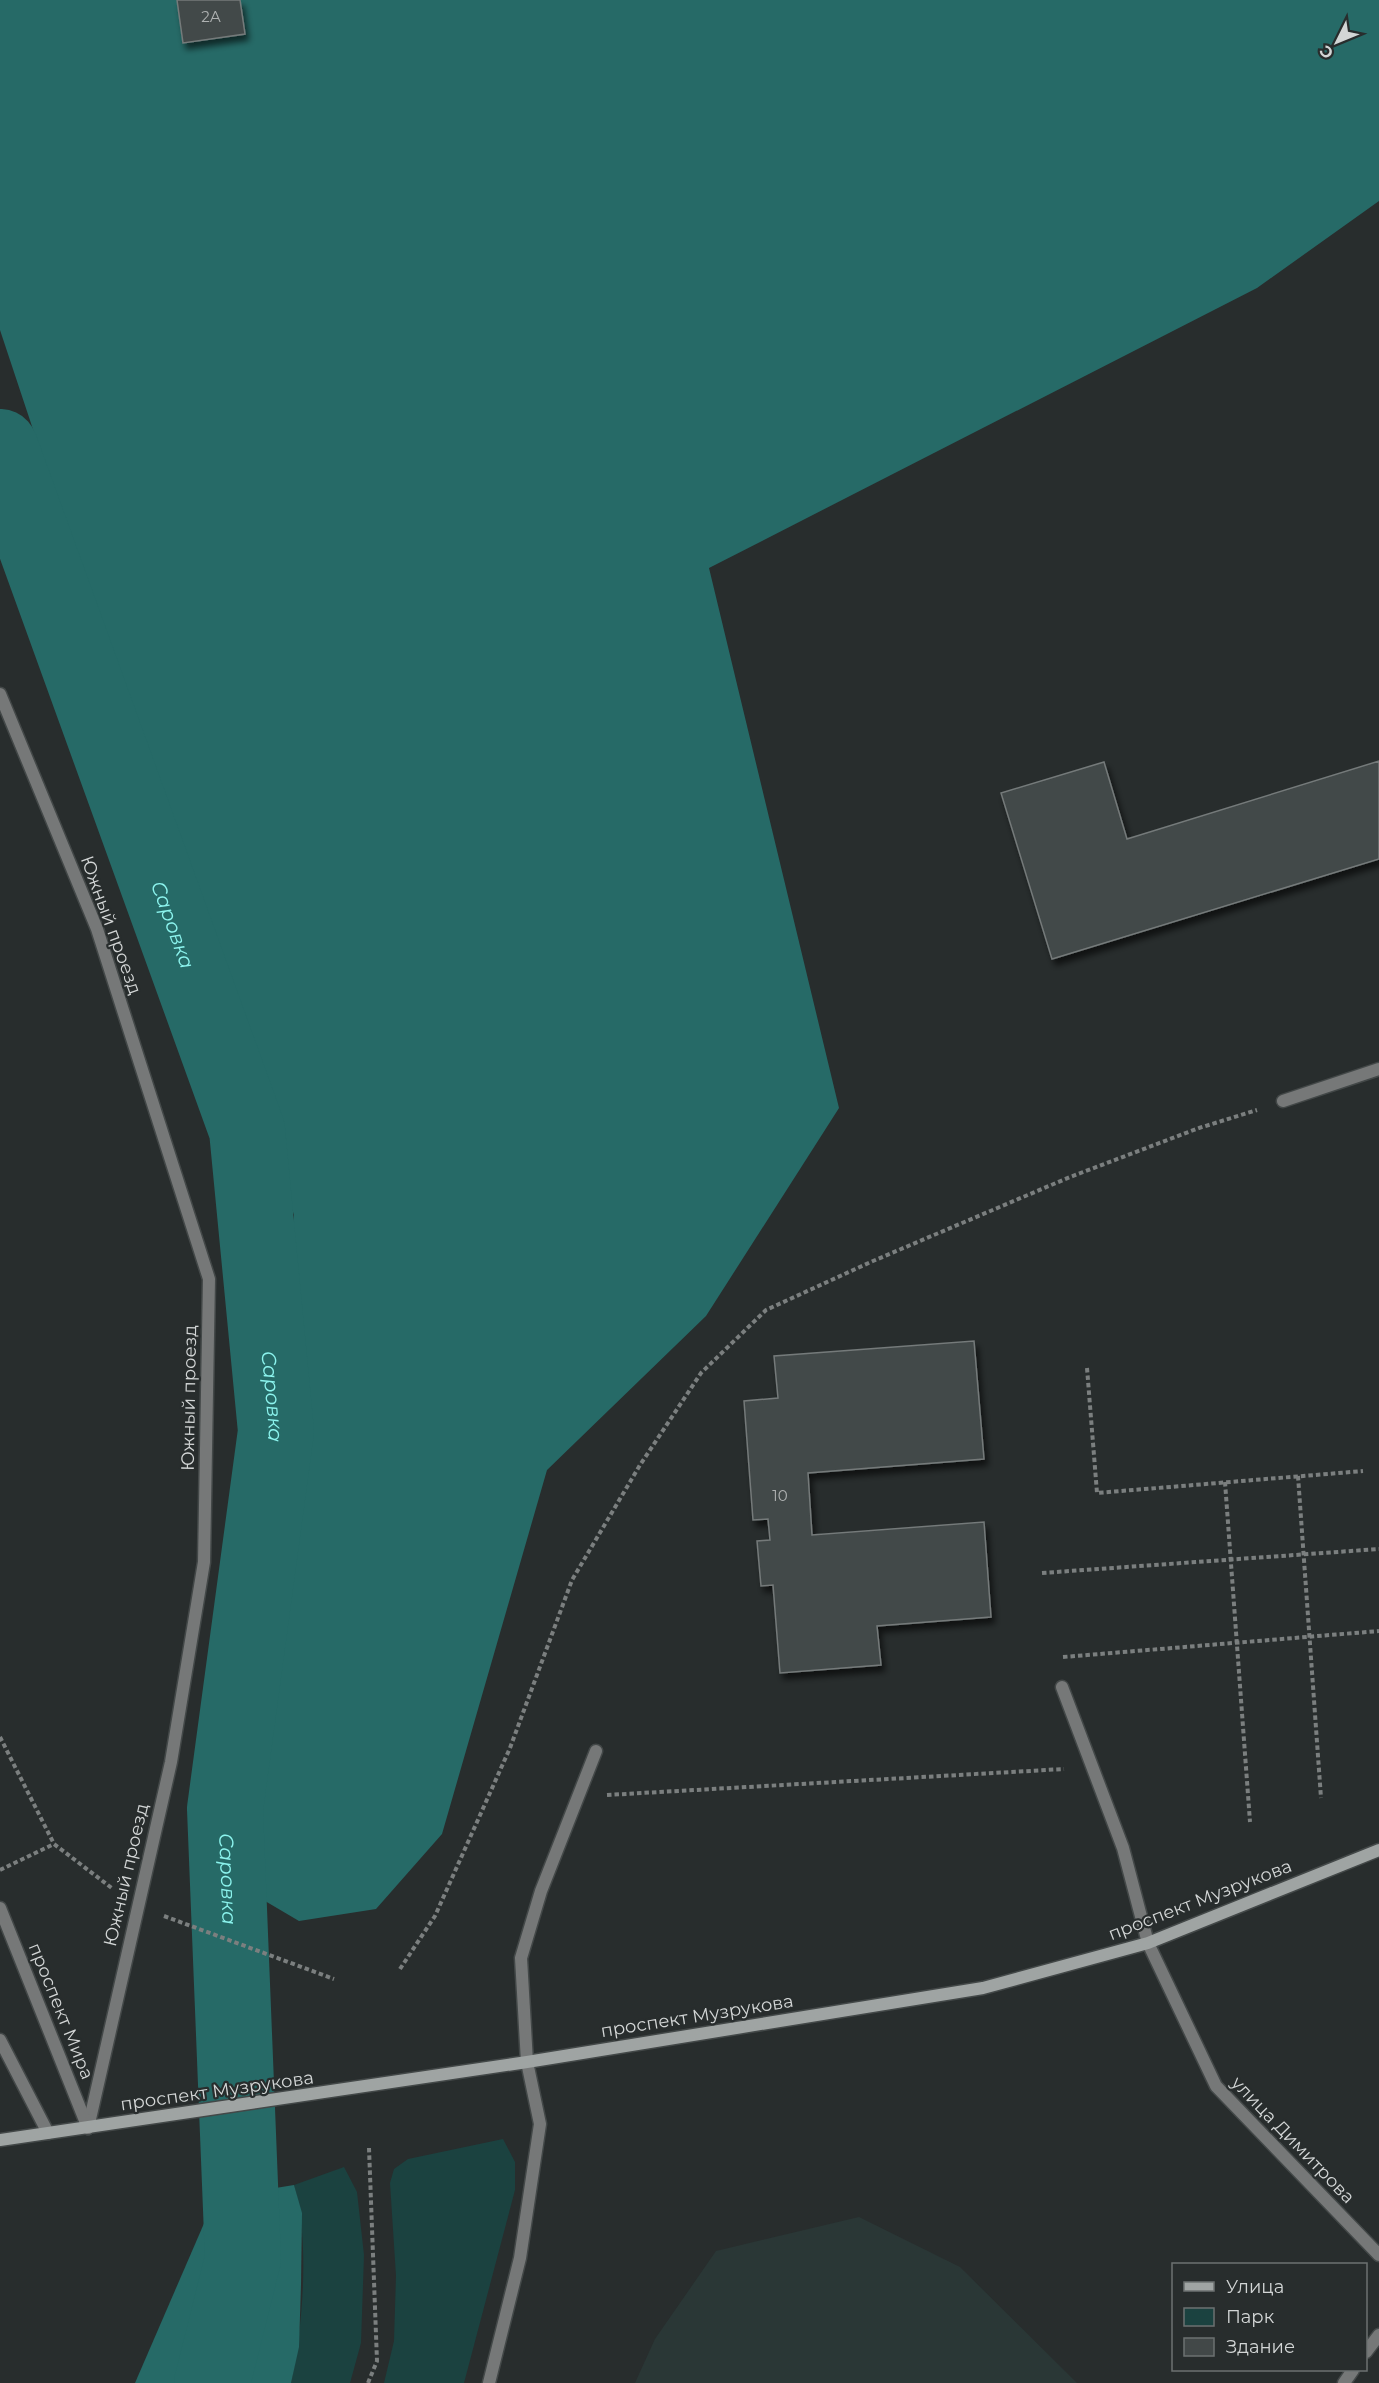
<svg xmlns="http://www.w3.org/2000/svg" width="1379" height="2383" viewBox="0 0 1379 2383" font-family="Montserrat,sans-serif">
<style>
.built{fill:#2a3736}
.green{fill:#1b4240}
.forest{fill:#266a67}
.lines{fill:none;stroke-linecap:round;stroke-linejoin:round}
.river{stroke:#266a67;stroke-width:76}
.building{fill:#424848;stroke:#747a7a;stroke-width:1.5;filter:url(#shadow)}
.service-casing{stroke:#434848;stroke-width:15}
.minor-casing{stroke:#434848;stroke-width:15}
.tertiary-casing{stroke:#434848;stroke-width:15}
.secondary-casing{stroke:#434848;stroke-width:15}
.path{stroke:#7b7f7f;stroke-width:4;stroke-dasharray:4.5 3;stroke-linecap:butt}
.service{stroke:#767878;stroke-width:12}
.minor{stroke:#767878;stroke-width:12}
.tertiary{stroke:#767878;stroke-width:12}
.secondary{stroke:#9fa4a3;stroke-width:12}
.labels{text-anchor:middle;stroke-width:4.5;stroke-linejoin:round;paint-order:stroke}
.number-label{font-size:15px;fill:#afb2b2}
.street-label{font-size:18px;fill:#d3d6d6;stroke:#282d2d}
.water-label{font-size:20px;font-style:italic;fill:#8cf4ee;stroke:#282d2d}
</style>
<defs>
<filter id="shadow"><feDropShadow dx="3.5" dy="6" stdDeviation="3" flood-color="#0009"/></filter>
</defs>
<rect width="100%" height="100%" fill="#282d2d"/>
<polygon class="built" points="859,2217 960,2267 1077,2383 635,2383 655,2339 716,2251"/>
<g class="green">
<polygon points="503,2139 515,2162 515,2190 464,2383 384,2383 394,2341 396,2276 390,2183 394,2169 408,2159"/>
<path d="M 344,2167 L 357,2192 L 364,2255 L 361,2343 L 350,2383 L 291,2383 C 303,2326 310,2240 294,2185 Z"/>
</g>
<g class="forest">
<polygon points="0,0 1379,0 1379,201 1257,288 709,568 839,1108 706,1316 547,1470 442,1834 376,1909 299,1921 228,1879 294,1215 0,330"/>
<polygon points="294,2185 302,2213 301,2285 299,2347 291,2383 135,2383 215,2198"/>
</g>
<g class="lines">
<path class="river" id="s1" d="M 0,447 L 247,1130 L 276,1431 L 225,1809 L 243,2259 L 212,2383"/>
</g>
<g class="building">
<polygon points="177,0 240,0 245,34 183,43"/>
<polygon points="1379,761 1379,859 1052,959 1001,793 1104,762 1127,839"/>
<polygon points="974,1341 984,1459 808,1473 812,1535 984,1522 991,1617 877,1626 881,1665 780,1673 773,1585 761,1586 757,1541 770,1540 768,1519 753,1520 744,1401 778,1398 774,1356"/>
</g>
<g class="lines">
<defs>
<g id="service">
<polyline points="1283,1101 1379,1069"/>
<polyline points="1062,1687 1123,1848 1148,1943"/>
<polyline points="1366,2352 1379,2335"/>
<polyline points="489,2383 520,2258 540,2124 527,2062 521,1958 541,1891 596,1751"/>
<polyline points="1344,2383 1353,2370"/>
</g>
<g id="minor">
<polyline points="0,694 97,929 209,1279 204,1562 171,1762 88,2128"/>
<polyline points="0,1908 88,2128"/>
<polyline points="0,2040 48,2133"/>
</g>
<polyline id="tertiary" points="1148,1943 1216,2086 1379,2255"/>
<polyline id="secondary" points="0,2140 527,2062 983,1988 1148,1943 1379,1850"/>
</defs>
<use href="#service" class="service-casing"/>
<use href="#minor" class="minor-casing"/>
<use href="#tertiary" class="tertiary-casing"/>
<use href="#secondary" class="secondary-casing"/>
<g class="path">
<polyline points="1087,1368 1097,1493 1363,1471"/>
<polyline points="1298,1476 1321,1798"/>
<polyline points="1225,1482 1250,1822"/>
<polyline points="1042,1573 1379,1549"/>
<polyline points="1063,1657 1379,1631"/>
<polyline points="0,1737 54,1844 113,1889"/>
<polyline points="607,1795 1064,1769"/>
<polyline points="0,1870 54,1844"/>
<polyline points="164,1916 334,1979"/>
<polyline points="400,1969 435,1916 510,1748 572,1580 640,1465 701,1373 766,1310 873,1261 1070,1177 1199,1128 1257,1110"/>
<polyline points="368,2383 377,2361 369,2148"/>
</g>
<use href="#service" class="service"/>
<use href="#minor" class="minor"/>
<use href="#tertiary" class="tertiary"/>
<use href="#secondary" class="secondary"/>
</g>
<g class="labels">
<g class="number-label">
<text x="211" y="22">2А</text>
<text x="780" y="1501">10</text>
</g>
<g class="street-label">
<text transform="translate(111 925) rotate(70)" y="6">Южный проезд</text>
<text transform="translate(189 1398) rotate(-89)" y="6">Южный проезд</text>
<text transform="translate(126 1875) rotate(-77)" y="6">Южный проезд</text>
<text transform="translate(1200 1900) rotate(-21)" y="6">проспект Музрукова</text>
<text transform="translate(61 2011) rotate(68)" y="6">проспект Мира</text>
<text transform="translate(697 2016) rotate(-9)" y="6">проспект Музрукова</text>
<text transform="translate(217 2091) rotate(-8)" y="6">проспект Музрукова</text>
<text transform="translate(1293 2140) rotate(46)" y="6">улица Димитрова</text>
</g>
<g class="water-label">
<text dy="7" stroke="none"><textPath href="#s1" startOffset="508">Саровка</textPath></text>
<text dy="7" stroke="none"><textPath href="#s1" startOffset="994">Саровка</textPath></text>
<text dy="7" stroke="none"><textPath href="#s1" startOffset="1480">Саровка</textPath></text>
</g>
</g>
<rect x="1172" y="2263" width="195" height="108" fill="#282d2d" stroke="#6c7171" stroke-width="1.5"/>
<rect x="1184" y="2282" width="30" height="9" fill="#9fa4a3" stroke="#6c7171" stroke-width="1.5"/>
<text x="1226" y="2293" font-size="18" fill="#d3d6d6">Улица</text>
<rect x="1184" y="2308" width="30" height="18" fill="#1b4240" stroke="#6c7171" stroke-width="1.5"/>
<text x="1226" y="2323" font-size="18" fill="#d3d6d6">Парк</text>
<rect x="1184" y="2338" width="30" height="18" fill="#424848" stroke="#6c7171" stroke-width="1.5"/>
<text x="1226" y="2353" font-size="18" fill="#d3d6d6">Здание</text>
<g transform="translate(1337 42) rotate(227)" stroke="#282d2d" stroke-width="4.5" paint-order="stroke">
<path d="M0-4.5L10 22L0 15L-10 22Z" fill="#d3d6d6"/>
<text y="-9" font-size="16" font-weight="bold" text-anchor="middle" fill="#d3d6d6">С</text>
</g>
</svg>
